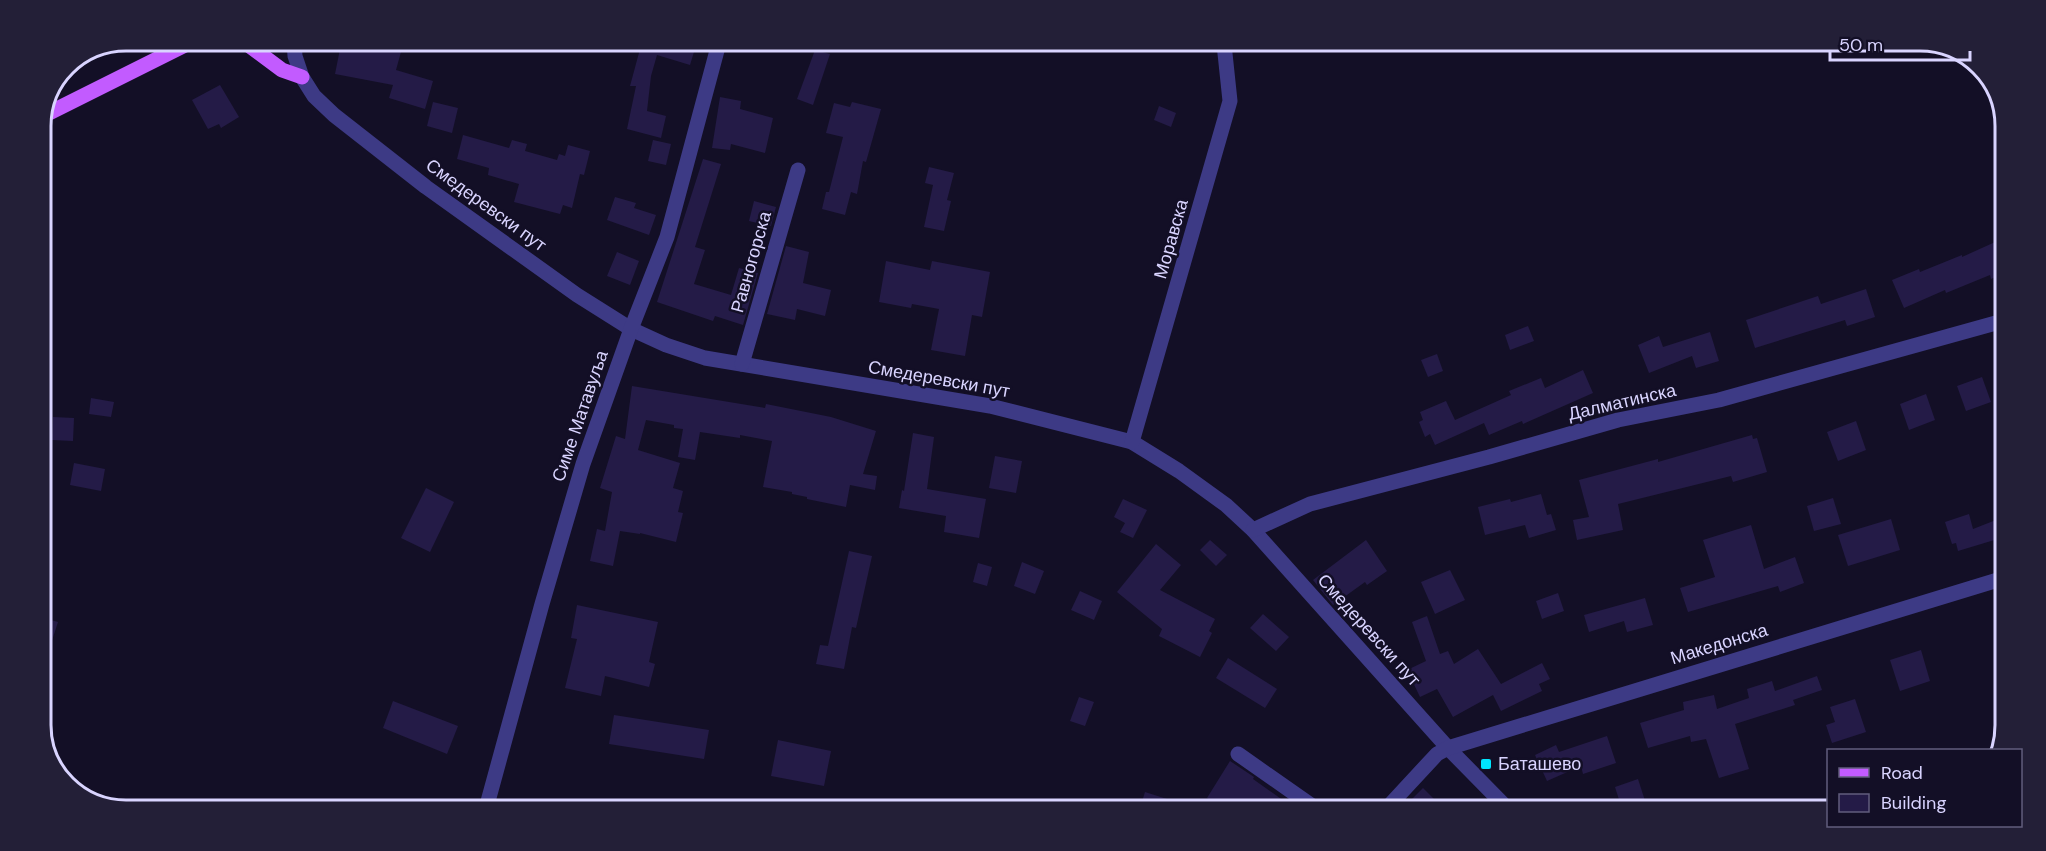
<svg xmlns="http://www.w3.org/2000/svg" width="2046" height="851" viewBox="0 0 2046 851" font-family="'DM Sans',sans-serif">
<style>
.building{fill:#241b47}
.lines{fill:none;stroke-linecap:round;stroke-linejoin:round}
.minor{stroke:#3d3a85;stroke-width:15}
.major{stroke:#c25bff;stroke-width:15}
.poi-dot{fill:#00e5ff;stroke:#130f26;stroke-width:2}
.labels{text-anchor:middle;stroke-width:5;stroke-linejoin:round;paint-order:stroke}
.street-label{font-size:18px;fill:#d9d4ff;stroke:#130f26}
.poi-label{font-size:18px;fill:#d9d4ff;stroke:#130f26;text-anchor:start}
.rim{fill:none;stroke:#d9d4ff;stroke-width:3}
</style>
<rect width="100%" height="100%" fill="#130f26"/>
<g class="building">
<polygon points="344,41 404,41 396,70 433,81 425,109 389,98 393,85 335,74 340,49 343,50"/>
<polygon points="629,42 697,42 690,65 657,55 651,76 647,111 666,116 661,138 627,129 636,86 630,86 640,49 628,46"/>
<polygon points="815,50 830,54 813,105 797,99"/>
<polygon points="220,85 239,117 221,128 219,124 208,129 192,100"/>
<polygon points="720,97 741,101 740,109 773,118 765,153 731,144 730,150 712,148"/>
<polygon points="433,102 458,108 452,133 427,126"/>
<polygon points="852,102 881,109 866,162 863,161 857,194 851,192 845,215 822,209 826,192 829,192 843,137 826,133 834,103 850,107"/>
<polygon points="1159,106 1176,113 1171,127 1154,120"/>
<polygon points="463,135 509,148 512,140 527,144 525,151 557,160 559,154 565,156 568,145 590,151 584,175 580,174 572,208 563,205 560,214 514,202 519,184 488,175 489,168 457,159"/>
<polygon points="653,140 671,144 666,165 648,161"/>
<polygon points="703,159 721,164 695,247 705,250 694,284 731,295 739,268 758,273 743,325 715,316 713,321 657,302"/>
<polygon points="929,167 954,173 947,200 951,201 944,231 924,227 933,185 925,183"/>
<polygon points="615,197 636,203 634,208 656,215 649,235 607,220"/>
<polygon points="754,201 776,207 771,226 749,221"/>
<polygon points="2004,238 2004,273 1991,279 1990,275 1946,293 1945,290 1904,308 1892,280 1919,269 1920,272 1962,255 1962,257"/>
<polygon points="786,246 809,252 803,283 831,290 825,316 797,309 795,320 767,314"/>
<polygon points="617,252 639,261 630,285 607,276"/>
<polygon points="886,261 930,270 932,261 990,272 982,317 972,315 965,356 931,350 939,309 912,304 911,308 879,302"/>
<polygon points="1866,289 1875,317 1847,326 1845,320 1755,348 1746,320 1818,296 1821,304"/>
<polygon points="1528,326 1534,341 1510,350 1505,335"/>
<polygon points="1710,332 1719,361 1696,368 1692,356 1649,373 1638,345 1659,336 1663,347"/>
<polygon points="1437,354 1443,371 1428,377 1421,360"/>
<polygon points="1583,370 1593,393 1523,424 1522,421 1489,435 1484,423 1435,445 1430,434 1425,437 1419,422 1423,420 1420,412 1446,401 1455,420 1511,395 1509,391 1541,378 1545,388"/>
<polygon points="1982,377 1991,402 1966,411 1957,386"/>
<polygon points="632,386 765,408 766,404 831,417 876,431 863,474 877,476 875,490 850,485 846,507 807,499 807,497 792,494 792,492 763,487 772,441 740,435 740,438 700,432 695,460 678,457 683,429 674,428 674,425 646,420 638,450 680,463 673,488 683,491 678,512 683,513 676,542 640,533 640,534 620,531 613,566 590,561 597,529 605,531 612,492 600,488 616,436 625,439"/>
<polygon points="1926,394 1935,420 1909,430 1900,404"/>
<polygon points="91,398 114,402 111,417 89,414"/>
<polygon points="53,417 74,418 73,441 52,440"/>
<polygon points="1856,421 1866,450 1838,461 1827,432"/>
<polygon points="913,433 934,437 927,489 986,499 979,538 944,532 946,516 899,508 902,490 904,491"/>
<polygon points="1752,435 1753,439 1757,438 1767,472 1733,482 1731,476 1618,504 1623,530 1577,540 1573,520 1589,517 1579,480 1658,459 1658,462"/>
<polygon points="995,456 1022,461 1016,493 989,488"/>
<polygon points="74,463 105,469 101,491 70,485"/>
<polygon points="426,488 454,502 430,552 401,538"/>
<polygon points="1541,494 1547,515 1551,514 1556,530 1529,538 1525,525 1485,535 1478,507 1510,499 1511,502"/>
<polygon points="1833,498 1841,524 1814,531 1807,506"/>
<polygon points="1123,499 1147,510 1133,538 1120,532 1125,523 1114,517"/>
<polygon points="1969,514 1973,529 2001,518 2001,538 1958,551 1956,543 1952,544 1945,522"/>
<polygon points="1891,519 1900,550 1848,566 1838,535"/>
<polygon points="1751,525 1764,569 1795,557 1804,583 1780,592 1778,586 1688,612 1680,588 1715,577 1703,540"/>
<polygon points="1210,540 1227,555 1216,566 1200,550"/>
<polygon points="1366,540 1387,571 1367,585 1365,582 1333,605 1313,580"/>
<polygon points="1156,544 1181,565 1160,590 1215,619 1209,631 1212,633 1200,657 1159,636 1162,629 1117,592"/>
<polygon points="849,551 872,556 856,628 852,627 844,669 816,664 820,645 828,646"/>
<polygon points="1022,562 1044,571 1035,594 1014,586"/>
<polygon points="978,563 992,567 987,586 973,582"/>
<polygon points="1450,570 1465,600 1435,614 1421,582"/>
<polygon points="1080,591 1102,601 1094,620 1071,610"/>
<polygon points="1558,593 1564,611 1542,619 1536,601"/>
<polygon points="1645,598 1653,625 1627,632 1624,621 1589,632 1584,615"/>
<polygon points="577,605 658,622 649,662 655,664 649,687 605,676 601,696 565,688 577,639 571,638"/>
<polygon points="1263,614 1289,637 1276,651 1250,628"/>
<polygon points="1427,616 1440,654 1448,651 1454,664 1478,649 1501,684 1542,663 1550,679 1539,684 1542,691 1501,711 1493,695 1453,717 1437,689 1420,697 1407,670 1426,661 1412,622"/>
<polygon points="41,617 58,622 44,665 41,665"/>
<polygon points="1921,650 1930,681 1900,691 1890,660"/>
<polygon points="1228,658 1277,689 1265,708 1216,678"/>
<polygon points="1817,676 1822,690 1793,700 1795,705 1735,724 1749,769 1719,778 1706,739 1691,742 1690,736 1648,748 1640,723 1684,710 1683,702 1714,695 1717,709 1749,698 1747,689 1772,681 1775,691"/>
<polygon points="1079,697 1094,702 1085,726 1070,721"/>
<polygon points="1855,699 1866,732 1832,743 1826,725 1835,722 1830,707"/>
<polygon points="393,701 458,726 447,754 383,728"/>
<polygon points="614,715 709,730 704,759 609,744"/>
<polygon points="1607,736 1616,763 1583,774 1581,766 1547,781 1535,755 1556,745 1559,752"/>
<polygon points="778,740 831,751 824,786 771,776"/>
<polygon points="1230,761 1254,777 1253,779 1294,808 1223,808 1207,798"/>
<polygon points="1638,779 1648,810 1622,809 1615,787"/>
<polygon points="1423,788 1444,809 1402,809"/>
<polygon points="1145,792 1186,805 1185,808 1140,808"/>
</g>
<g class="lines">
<g class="minor">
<polyline points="294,41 295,56 302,77 314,96 334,115 426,187 577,295 631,329 666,345 705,358 990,406 1132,442 1179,471 1226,505 1253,530 1448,748 1508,809"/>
<polyline points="742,364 798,170"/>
<polyline points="1132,442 1230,101 1224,44"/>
<polyline points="1253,530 1310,504 1489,457 1618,420 1719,400 2003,321"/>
<polyline points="1238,754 1315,808"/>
<polyline points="487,805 542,604 583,464 631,329 667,237 719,43"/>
<polyline points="1386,809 1437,754 1448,748 2001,579"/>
</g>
<g class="major">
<polyline points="243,41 282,70 302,77"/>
<polyline points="43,116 193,41"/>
</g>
</g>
<rect class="poi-dot" x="1480" y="758" width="12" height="12" rx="3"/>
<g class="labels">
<g class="street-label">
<text transform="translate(486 205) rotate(36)" y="6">Смедеревски пут</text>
<text transform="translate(1171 239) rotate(-74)" y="6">Моравска</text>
<text transform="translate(751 262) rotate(-74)" y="6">Равногорска</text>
<text transform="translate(939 379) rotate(10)" y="6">Смедеревски пут</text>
<text transform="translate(1622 402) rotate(-13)" y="6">Далматинска</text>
<text transform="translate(580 416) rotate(-71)" y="6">Симе Матавуља</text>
<text transform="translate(1369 630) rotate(48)" y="6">Смедеревски пут</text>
<text transform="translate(1719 644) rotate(-17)" y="6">Македонска</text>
</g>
<g class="poi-label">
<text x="1498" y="770">Баташево</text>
</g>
</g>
<path d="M0 0H2046V851H0ZM126 51H1920A75 75 0 0 1 1995 126V725A75 75 0 0 1 1920 800H126A75 75 0 0 1 51 725V126A75 75 0 0 1 126 51Z" fill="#231f37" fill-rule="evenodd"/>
<path class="rim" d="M126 51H1920A75 75 0 0 1 1995 126V725A75 75 0 0 1 1920 800H126A75 75 0 0 1 51 725V126A75 75 0 0 1 126 51Z"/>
<rect x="1827" y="749" width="195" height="78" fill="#130f26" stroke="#625e7d" stroke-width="1.5"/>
<rect x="1839" y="768" width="30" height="9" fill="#c25bff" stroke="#625e7d" stroke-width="1.5"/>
<text x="1881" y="779" font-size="18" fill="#d9d4ff">Road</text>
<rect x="1839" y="794" width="30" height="18" fill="#241b47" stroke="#625e7d" stroke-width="1.5"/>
<text x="1881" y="809" font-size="18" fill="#d9d4ff">Building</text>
<path d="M1830 51v9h140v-9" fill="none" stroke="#d9d4ff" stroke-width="3"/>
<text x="1839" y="51" font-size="18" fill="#d9d4ff" stroke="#130f26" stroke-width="4.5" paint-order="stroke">50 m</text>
</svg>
